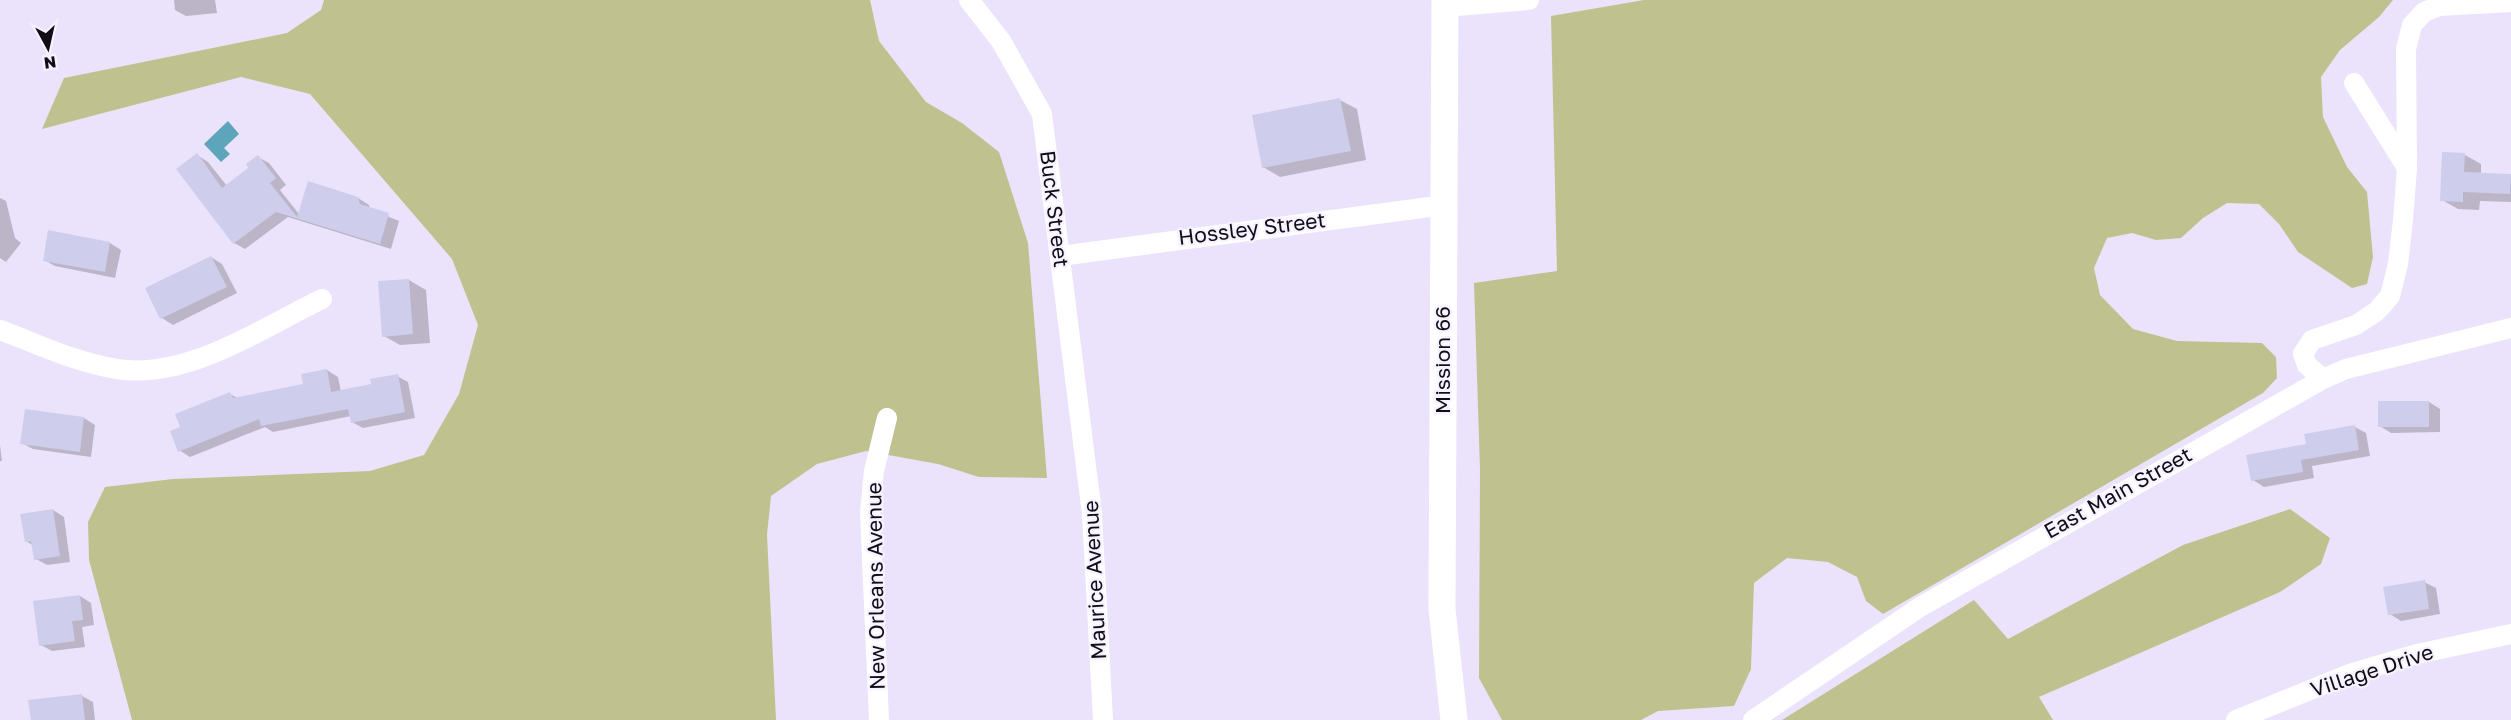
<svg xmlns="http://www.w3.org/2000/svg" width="2511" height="720" viewBox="0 0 2511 720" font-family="'Golos Text',sans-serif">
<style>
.green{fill:#bfc28e}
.water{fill:#5ca5bb}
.shadow{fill:#0003}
.building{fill:#cfcdec}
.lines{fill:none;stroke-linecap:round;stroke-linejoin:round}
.street{stroke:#fff;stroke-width:20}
.secondary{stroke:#fff;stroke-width:27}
.labels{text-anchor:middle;stroke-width:4.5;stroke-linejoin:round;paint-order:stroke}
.street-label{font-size:21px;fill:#110d17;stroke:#f7f2ff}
</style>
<rect width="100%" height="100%" fill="#ebe3fb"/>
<g class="green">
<polygon points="324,0 870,0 879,41 926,102 962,123 999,152 1028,243 1047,478 979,477 938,464 866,451 817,464 771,496 767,535 776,720 132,720 89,560 88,522 105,487 173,479 370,471 424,455 459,394 478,325 452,259 310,94 241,77 42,129 64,78 287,33 321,10"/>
<polygon points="1644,0 2393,0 2379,17 2340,50 2321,77 2323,117 2347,167 2367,192 2373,257 2367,284 2352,288 2298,252 2279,224 2259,204 2227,203 2203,218 2181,238 2156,240 2132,233 2107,238 2094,268 2100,295 2133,329 2177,341 2262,343 2276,357 2277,378 2263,393 1883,614 1866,601 1857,577 1828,562 1787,558 1754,583 1751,669 1734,706 1658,711 1641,720 1502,720 1479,678 1480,469 1474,283 1557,271 1551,16"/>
<polygon points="2290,509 2330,538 2321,564 2280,592 2039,697 2053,720 1782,720 1974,600 2008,639 2183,545"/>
</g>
<polygon class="water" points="228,121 239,134 224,148 230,154 221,162 204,144"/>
<g class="shadow">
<polygon points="174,0 215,0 217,13 186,16 175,10"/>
<polygon points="1340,100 1357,109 1366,160 1280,177 1263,167"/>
<polygon points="197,155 208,162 227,186 251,168 258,157 269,163 286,185 280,190 299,214 358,198 369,205 370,209 399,221 391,249 288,217 245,249 234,243"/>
<polygon points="2465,155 2481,164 2481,174 2511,176 2511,202 2480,201 2479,210 2458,209 2442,200"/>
<polygon points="0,198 6,201 15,238 21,243 6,262 0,258"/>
<polygon points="50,232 110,243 121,250 115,278 55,266 44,260"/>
<polygon points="211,257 222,264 237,293 173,325 162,318 147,289"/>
<polygon points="409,280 426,290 430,343 400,345 384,336"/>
<polygon points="327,370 338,377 341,392 373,386 397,376 408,382 415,418 363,428 352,422 351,416 273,432 265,427 190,457 179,450 182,428 230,394 239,399 305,385"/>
<polygon points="2429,402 2440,409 2440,432 2391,433 2380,426"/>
<polygon points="84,418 95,425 91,457 33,449 22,443"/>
<polygon points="2355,427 2366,433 2370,456 2312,466 2314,478 2264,487 2253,480 2308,446"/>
<polygon points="0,445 2,461 0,461"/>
<polygon points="53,510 64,517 70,562 47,565 36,559 34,546 26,541"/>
<polygon points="2424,582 2436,588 2440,614 2401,621 2390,614"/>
<polygon points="80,596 91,603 94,625 82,627 85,647 52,651 41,645"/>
<polygon points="82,696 93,702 95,720 31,720"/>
</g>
<g class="building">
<polygon points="1340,98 1351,151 1262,168 1252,115"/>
<polygon points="2442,152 2465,153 2464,172 2511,174 2510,194 2463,192 2463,202 2440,201"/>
<polygon points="197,153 222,188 248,168 246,164 258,155 276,178 270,183 297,217 308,181 358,197 360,204 389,213 380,244 276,212 233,244 176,169"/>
<polygon points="48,230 110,242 105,272 43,261"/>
<polygon points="211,256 227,287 160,319 145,288"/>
<polygon points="409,279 413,334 382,337 378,281"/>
<polygon points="327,369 331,392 371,384 370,379 398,374 405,412 351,423 348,409 261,426 259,419 178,452 170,431 180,427 175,414 230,392 233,398 303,384 301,374"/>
<rect x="2378" y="401" width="51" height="26"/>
<polygon points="25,409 84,417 80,452 20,444"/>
<polygon points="2355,425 2359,450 2301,460 2303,472 2251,481 2246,455 2306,444 2304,434"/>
<polygon points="53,509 60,556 34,560 31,541 25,542 20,514"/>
<polygon points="2425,580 2429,609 2388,615 2383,587"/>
<polygon points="80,595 83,620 72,621 75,641 39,646 33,601"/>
<polygon points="82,694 85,720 31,720 28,700"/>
</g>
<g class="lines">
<g class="street">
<polyline points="969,0 1001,41 1042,114 1092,514 1103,720"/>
<polyline points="1445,7 1529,0"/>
<polyline points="2354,83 2407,168"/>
<polyline points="1060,256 1445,205"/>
<path d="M 0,330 C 38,344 77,363 117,369 C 187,380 260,329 322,299"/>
<polyline points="2323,379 2307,365 2303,354 2312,340 2356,325 2377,311 2390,296 2398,264 2403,220 2407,168 2406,49 2412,25 2424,12 2439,6 2511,2"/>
<polyline points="879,720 870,513 874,471 887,418"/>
<polyline points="1753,720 1920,607 2323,379 2346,369 2511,328"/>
<polyline points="2236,720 2352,673 2417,654 2511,634"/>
</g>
<polyline class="secondary" points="1445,0 1442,609 1454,720"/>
</g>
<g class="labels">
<g class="street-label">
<text transform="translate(1054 209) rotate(83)" y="7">Buck Street</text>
<text transform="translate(1252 229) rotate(-7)" y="7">Hossley Street</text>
<text transform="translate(1443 360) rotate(-90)" y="7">Mission 66</text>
<text transform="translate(2118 493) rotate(-29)" y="7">East Main Street</text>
<text transform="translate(1095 580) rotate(-93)" y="7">Maurice Avenue</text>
<text transform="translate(876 586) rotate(-91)" y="7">New Orleans Avenue</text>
<text transform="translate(2372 671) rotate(-18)" y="7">Village Drive</text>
</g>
</g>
<g transform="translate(48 48) rotate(172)" stroke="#f7f2ff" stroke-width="4.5" paint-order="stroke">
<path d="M0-4.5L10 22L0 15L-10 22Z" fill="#110d17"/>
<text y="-9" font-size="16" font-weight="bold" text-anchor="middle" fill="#110d17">N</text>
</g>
</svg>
